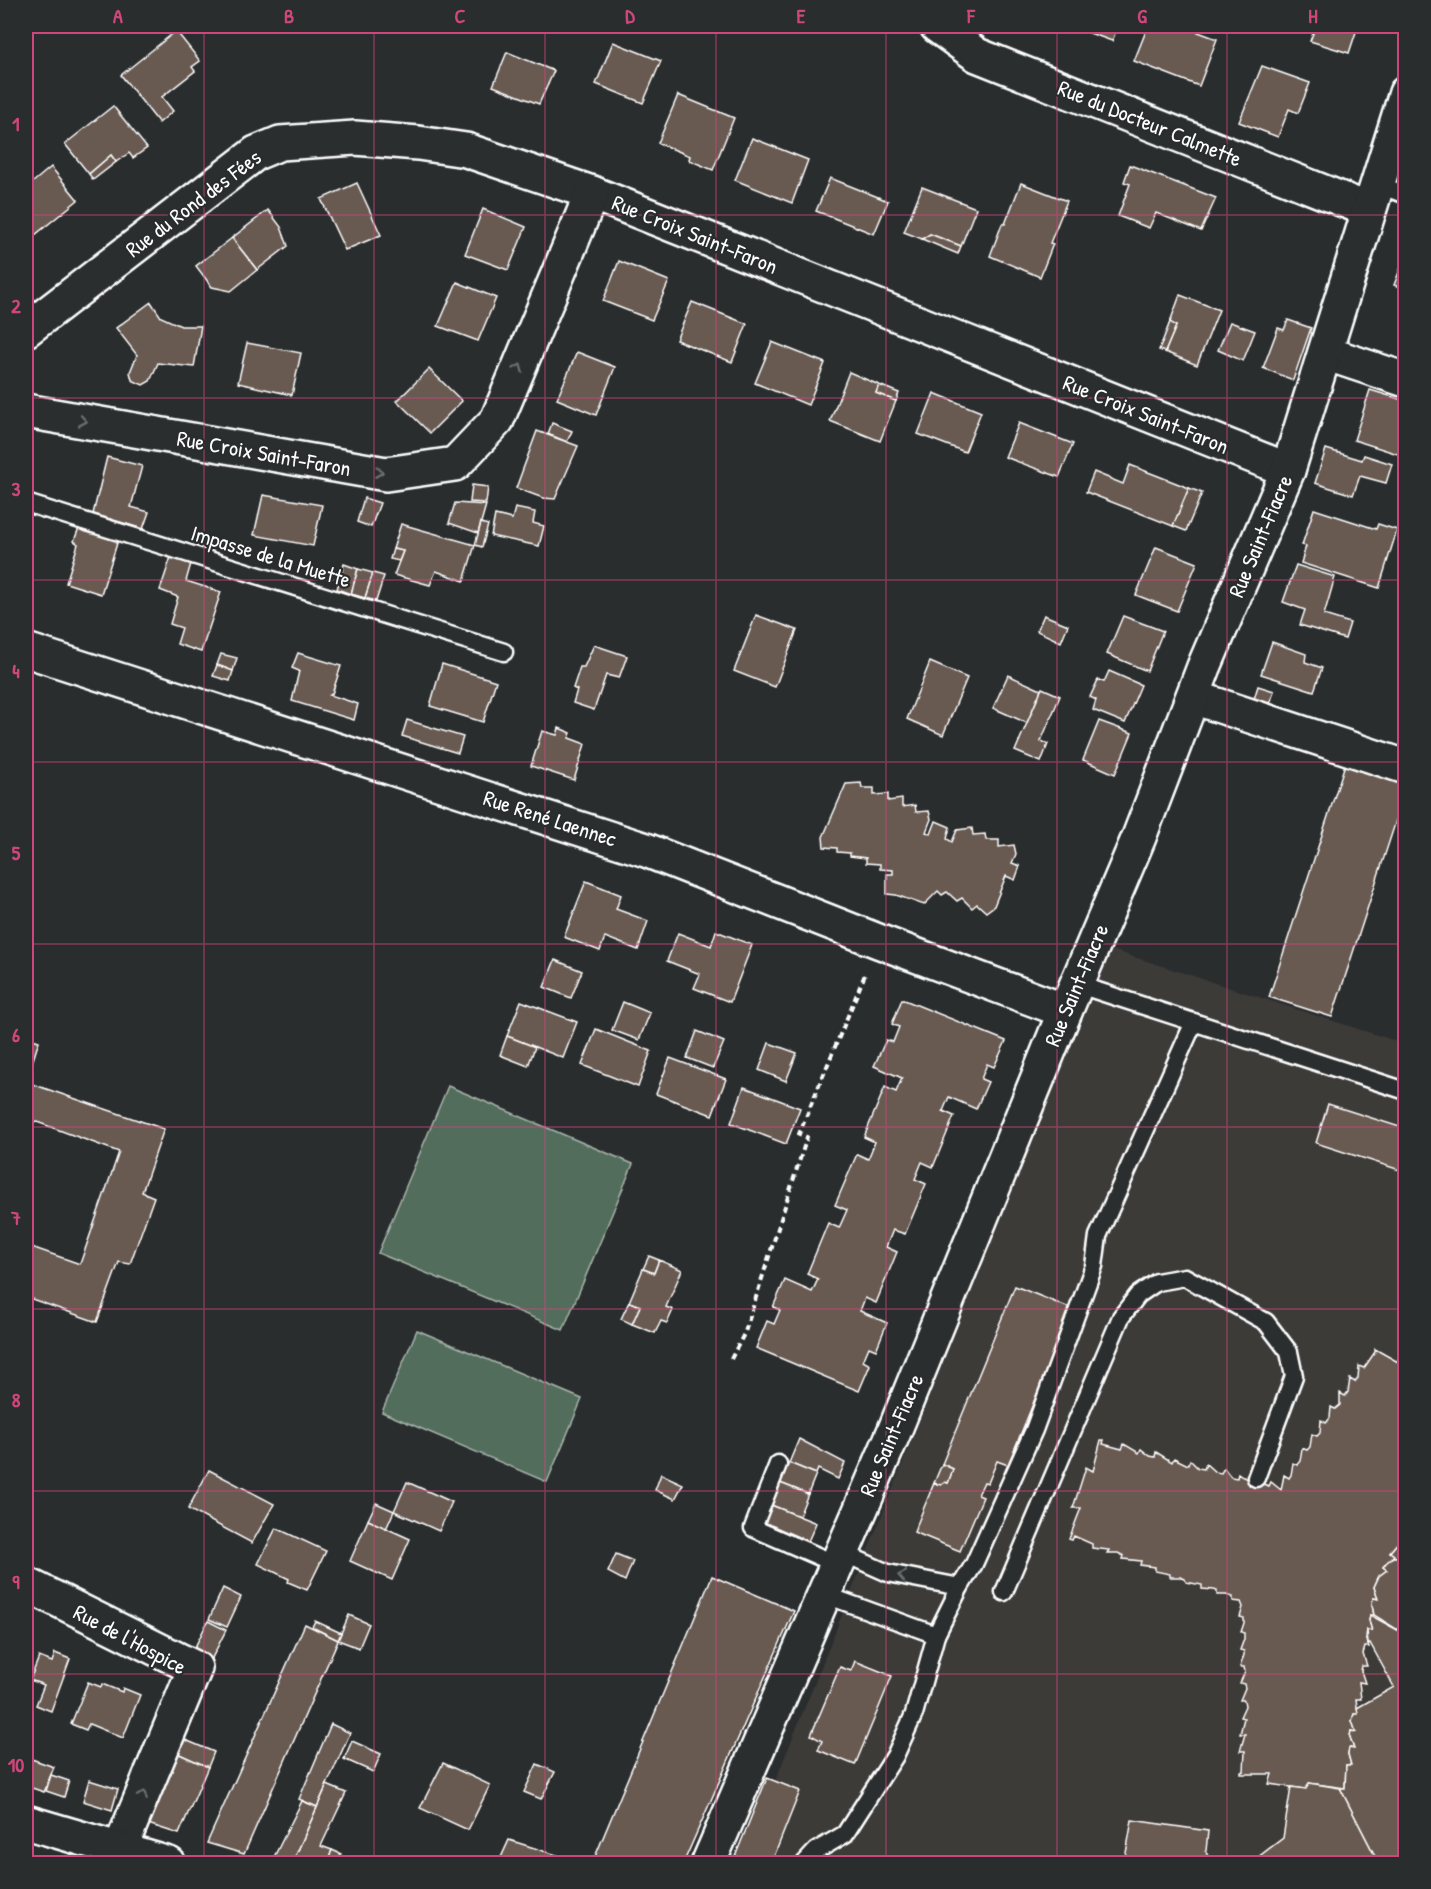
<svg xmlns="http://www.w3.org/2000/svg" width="1431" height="1889" viewBox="0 0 1431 1889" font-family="'Patrick Hand',sans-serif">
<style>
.built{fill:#3d3a38}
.green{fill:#536d5c;stroke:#a9b6ae;stroke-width:1.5}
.building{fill:#695a51;stroke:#fff;stroke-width:1.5}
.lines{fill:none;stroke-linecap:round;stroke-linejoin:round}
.lane-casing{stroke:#fff;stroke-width:21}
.street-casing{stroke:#fff;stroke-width:38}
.path{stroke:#fff;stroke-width:4;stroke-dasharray:6 4.5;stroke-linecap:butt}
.lane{stroke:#2a2d2e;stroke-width:16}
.street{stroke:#2a2d2e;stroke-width:33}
.oneway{stroke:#6a6c6d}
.grid{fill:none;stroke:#ce467c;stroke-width:1.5;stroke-opacity:0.55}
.labels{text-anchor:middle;stroke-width:4.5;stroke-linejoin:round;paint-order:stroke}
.street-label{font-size:22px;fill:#fff;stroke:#2a2d2e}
.neatline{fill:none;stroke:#ce467c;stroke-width:2}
.grid-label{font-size:20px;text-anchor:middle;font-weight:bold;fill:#ce467c}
</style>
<rect width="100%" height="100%" fill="#2a2d2e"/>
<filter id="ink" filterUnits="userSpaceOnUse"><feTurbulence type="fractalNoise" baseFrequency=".0167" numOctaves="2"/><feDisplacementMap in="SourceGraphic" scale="12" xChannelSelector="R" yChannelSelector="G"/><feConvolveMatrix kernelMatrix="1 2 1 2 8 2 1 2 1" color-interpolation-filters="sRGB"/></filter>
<g filter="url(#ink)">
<polygon class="built" points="1109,949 1405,1044 1405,1863 742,1864"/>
<g class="green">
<polygon points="448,1086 633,1164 563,1330 378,1253"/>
<polygon points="417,1330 582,1399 547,1482 382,1412"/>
</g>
<g class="building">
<polygon points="1070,26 1118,26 1112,41"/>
<polygon points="1148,26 1182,26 1217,39 1199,86 1134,61"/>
<polygon points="1316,26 1358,26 1349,53 1310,41"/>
<polygon points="176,31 200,61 192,67 195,71 162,97 173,111 159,123 121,75"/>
<polygon points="613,42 661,61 643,103 596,84"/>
<polygon points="507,52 554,71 539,104 493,86"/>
<polygon points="1262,66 1310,83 1298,113 1289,109 1278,137 1239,122"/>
<polygon points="678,95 734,118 713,170 689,160 690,156 658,143"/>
<polygon points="113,106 147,148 133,158 129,153 116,162 111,155 89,174 65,144"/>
<polygon points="752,138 808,160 792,203 735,180"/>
<polygon points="111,155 116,162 93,180 89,174"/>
<polygon points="1130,165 1216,198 1201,231 1156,213 1149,228 1118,216 1130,184 1124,182"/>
<polygon points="51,167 78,200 30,239 26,237 26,188"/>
<polygon points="830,178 888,201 874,234 816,211"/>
<polygon points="357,183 381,235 345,250 321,199"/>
<polygon points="1021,183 1067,201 1050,243 1053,244 1040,277 990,256 1002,224 1005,224"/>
<polygon points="922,187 976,208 961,246 930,234 922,239 904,232"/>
<polygon points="483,209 526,227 508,270 465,254"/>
<polygon points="268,210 281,227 288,246 257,270 232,238"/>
<polygon points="930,234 961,246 958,254 922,239"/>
<polygon points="232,238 257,270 231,291 212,287 196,266"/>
<polygon points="1406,254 1406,289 1394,285"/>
<polygon points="619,261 669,281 652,320 603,301"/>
<polygon points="457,282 496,298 478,341 438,326"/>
<polygon points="1180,295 1219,310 1197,365 1165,352 1176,326 1170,322"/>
<polygon points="151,302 161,317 181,326 201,326 194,367 158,363 150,381 143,385 132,380 130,372 137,355 116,328"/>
<polygon points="692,302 747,324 732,362 676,340"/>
<polygon points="1288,320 1311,328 1293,380 1263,368 1278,328 1284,330"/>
<polygon points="1170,322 1176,326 1165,352 1159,350"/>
<polygon points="1230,322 1255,331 1243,361 1218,350"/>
<polygon points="772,342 825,363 808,405 755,383"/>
<polygon points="247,343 301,353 292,395 238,383"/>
<polygon points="577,352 615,367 596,415 557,399"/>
<polygon points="429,369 462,401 430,433 397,401"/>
<polygon points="849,372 879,385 876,393 896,401 880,441 830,421"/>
<polygon points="879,385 899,393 896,401 876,393"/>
<polygon points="1370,390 1406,401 1404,456 1354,440"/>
<polygon points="934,393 981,412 965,452 918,434"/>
<polygon points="552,423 572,431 567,442 548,434"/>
<polygon points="1019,423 1073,444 1059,477 1005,457"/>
<polygon points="537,431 578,446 555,499 543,498 516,488"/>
<polygon points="1326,449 1362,460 1364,455 1392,464 1386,483 1360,476 1353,495 1315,483"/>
<polygon points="107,457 142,466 131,507 149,512 143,529 93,514"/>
<polygon points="1130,465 1189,488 1173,526 1086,492 1094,472 1123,484"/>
<polygon points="472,485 488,487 486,503 470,502"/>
<polygon points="1189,488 1202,493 1186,531 1173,526"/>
<polygon points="263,495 322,505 313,546 254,535"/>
<polygon points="364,498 380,503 371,527 357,522"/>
<polygon points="455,503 486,505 478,533 449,523"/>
<polygon points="515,508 535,512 533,523 544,526 539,546 491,536 495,515 512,519"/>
<polygon points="1314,509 1376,529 1378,524 1397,530 1379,588 1301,563 1306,546 1302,545"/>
<polygon points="481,523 488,525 482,547 475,545"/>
<polygon points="401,524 475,545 464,581 436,571 430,585 394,575 403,551 393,549"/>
<polygon points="80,525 119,537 101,594 66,583 78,544 74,541"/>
<polygon points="1156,547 1197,563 1177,611 1136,595"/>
<polygon points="393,549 403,551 399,561 390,559"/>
<polygon points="172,554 192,560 186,581 221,592 201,652 177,644 182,628 170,624 178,597 160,590"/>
<polygon points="344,564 358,569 351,594 337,589"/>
<polygon points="1296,565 1335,577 1324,615 1350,623 1345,639 1300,625 1305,610 1283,602"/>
<polygon points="358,569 373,573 365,598 351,594"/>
<polygon points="373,573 384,576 376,601 365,598"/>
<polygon points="756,615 797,630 775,687 734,671"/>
<polygon points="1044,615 1068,625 1061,642 1037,631"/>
<polygon points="1123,616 1163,631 1147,671 1107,654"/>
<polygon points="1272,642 1306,654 1305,662 1322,668 1314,691 1261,674"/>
<polygon points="594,645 627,656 619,678 606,675 594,710 573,703 577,690 573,688 580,667 584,667"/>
<polygon points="298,653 341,666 332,694 330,695 358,704 354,720 292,701 299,671 292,668"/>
<polygon points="221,654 237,658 233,671 217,665"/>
<polygon points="930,662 967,678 943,735 907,719"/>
<polygon points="442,664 496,681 483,722 430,706"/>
<polygon points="217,665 233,671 230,681 213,676"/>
<polygon points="1109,671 1141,685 1125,723 1093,710 1096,700 1090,697 1098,680 1104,682"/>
<polygon points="1008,675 1041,690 1027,723 993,708"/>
<polygon points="1258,686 1274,691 1269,707 1253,702"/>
<polygon points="1042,688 1060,696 1041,741 1048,744 1041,762 1015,751"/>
<polygon points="407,720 463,737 458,753 402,736"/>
<polygon points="1099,721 1132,733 1115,774 1083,760"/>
<polygon points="559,728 571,733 569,738 585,744 574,780 531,766 542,731 557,735"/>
<polygon points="1349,752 1406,771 1406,790 1332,1017 1269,997"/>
<polygon points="861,783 862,788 874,788 874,795 888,794 888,801 902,799 902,807 915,805 916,812 929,811 931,819 926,832 931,834 936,821 950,827 947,839 952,842 957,830 972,828 973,835 985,834 986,840 999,840 999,847 1014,845 1016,854 1012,863 1020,866 1015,880 1006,876 994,906 986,912 977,904 972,908 962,898 957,901 947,892 942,895 938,891 924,905 896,895 887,894 887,874 893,874 893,870 880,869 880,864 866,863 866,858 850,856 850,853 837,852 837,848 824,847 823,837 846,784"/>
<polygon points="586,881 621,895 616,909 648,921 638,950 605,937 600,951 564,937"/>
<polygon points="716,931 752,945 730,1002 694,988 700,974 667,961 678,933 711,946"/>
<polygon points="555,960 582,971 571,998 544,987"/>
<polygon points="902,999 1006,1041 994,1067 987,1064 981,1079 988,1082 976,1109 949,1097 943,1111 954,1116 933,1167 922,1162 915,1179 926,1184 905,1234 893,1230 886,1247 897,1252 876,1303 865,1298 860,1311 887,1323 876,1350 869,1347 863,1361 870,1365 859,1391 756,1348 767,1321 774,1324 780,1310 773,1307 785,1280 812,1292 818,1279 807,1274 828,1223 839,1228 847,1210 835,1205 857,1154 868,1159 875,1142 864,1137 885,1087 896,1092 902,1078 874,1066 886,1040 893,1042 899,1027 892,1024"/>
<polygon points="521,1001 577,1022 563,1058 507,1036"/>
<polygon points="623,1002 650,1013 639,1040 612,1030"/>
<polygon points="596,1029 651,1051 638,1087 582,1065"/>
<polygon points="697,1031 724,1042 713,1068 687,1058"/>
<polygon points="507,1036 535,1047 528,1066 500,1055"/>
<polygon points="26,1037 39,1041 26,1082 164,1129 142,1192 154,1197 130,1264 119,1262 97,1322 26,1297 26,1245 80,1264 119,1152 26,1118"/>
<polygon points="769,1043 797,1053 786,1081 759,1070"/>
<polygon points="670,1058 726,1079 712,1115 656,1094"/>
<polygon points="744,1087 800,1108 786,1144 731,1123"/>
<polygon points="1328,1104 1406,1129 1406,1172 1316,1143"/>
<polygon points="649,1256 659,1260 654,1273 643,1269"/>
<polygon points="659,1260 682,1270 666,1307 673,1310 667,1323 661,1321 655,1333 632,1324 640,1306 629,1302 643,1269 654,1273"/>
<polygon points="1015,1286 1072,1309 1008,1465 997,1461 988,1483 984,1482 978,1495 983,1497 960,1551 914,1532 934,1483 941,1485 945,1482 948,1483 953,1469 942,1464"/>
<polygon points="629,1302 640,1306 632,1324 621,1319"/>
<polygon points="1375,1349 1398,1362 1399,1355 1406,1357 1406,1526 1401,1530 1399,1536 1401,1539 1390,1552 1394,1555 1383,1567 1387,1570 1379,1576 1374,1587 1378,1599 1373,1598 1372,1605 1374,1615 1370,1615 1369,1620 1372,1631 1367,1630 1366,1637 1369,1647 1365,1647 1363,1654 1367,1666 1362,1666 1361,1671 1365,1683 1359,1682 1361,1699 1356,1699 1358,1714 1354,1714 1352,1721 1356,1732 1351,1731 1350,1737 1354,1749 1349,1748 1348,1754 1351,1765 1346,1765 1345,1788 1309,1783 1306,1789 1269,1784 1272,1774 1241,1774 1241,1772 1244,1771 1245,1751 1240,1751 1245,1734 1240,1734 1244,1718 1240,1717 1245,1706 1244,1700 1240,1700 1245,1688 1244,1684 1240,1683 1245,1672 1244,1667 1240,1667 1244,1655 1244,1651 1240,1650 1244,1639 1244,1633 1241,1632 1244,1623 1244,1618 1240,1617 1243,1607 1241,1602 1233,1601 1233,1597 1226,1595 1217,1595 1217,1591 1214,1590 1202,1589 1202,1585 1186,1582 1185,1579 1181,1577 1170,1577 1170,1574 1155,1571 1155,1567 1140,1565 1141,1561 1123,1559 1124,1556 1118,1553 1107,1553 1109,1550 1092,1548 1092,1544 1074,1536 1072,1540 1069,1539 1081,1508 1073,1508 1086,1467 1093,1471 1101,1440 1104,1440 1103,1444 1122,1449 1124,1444 1139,1453 1141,1449 1150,1456 1155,1457 1156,1452 1172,1462 1174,1458 1188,1465 1190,1460 1198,1468 1204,1469 1206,1464 1215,1472 1221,1473 1224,1468 1231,1477 1237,1478 1238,1473 1248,1480 1254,1482 1256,1478 1263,1484 1269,1486 1271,1482 1281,1490 1284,1475 1289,1478 1291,1475 1293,1463 1297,1465 1300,1461 1302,1448 1307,1450 1310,1447 1312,1434 1317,1436 1320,1433 1321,1420 1326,1423 1330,1418 1331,1407 1335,1409 1340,1405 1340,1393 1345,1396 1348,1392 1350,1379 1355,1382 1358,1378 1359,1366 1364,1368 1375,1352"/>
<polygon points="799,1439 845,1463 838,1479 818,1469 816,1474 789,1463"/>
<polygon points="789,1463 816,1474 808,1494 780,1483"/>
<polygon points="942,1464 953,1469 948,1483 945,1482 941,1485 934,1483"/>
<polygon points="209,1470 274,1504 252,1543 188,1509"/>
<polygon points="661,1474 683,1484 675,1499 655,1490"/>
<polygon points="407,1482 452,1502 439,1531 394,1511"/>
<polygon points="780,1483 808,1494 799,1516 771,1505"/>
<polygon points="376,1503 394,1511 386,1529 368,1520"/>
<polygon points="771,1505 816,1523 806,1546 762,1526"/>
<polygon points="368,1520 410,1539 392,1580 350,1561"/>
<polygon points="1405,1526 1406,1557 1393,1557 1394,1555 1390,1552 1401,1539 1399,1536 1401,1530"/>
<polygon points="276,1528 326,1551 307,1590 288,1582 289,1579 258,1564"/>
<polygon points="616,1554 633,1561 625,1581 608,1572"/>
<polygon points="1393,1557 1406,1557 1406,1626 1401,1629 1401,1632 1374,1615 1372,1605 1373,1598 1378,1599 1374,1587 1379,1576 1387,1570 1383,1567 1386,1563"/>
<polygon points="712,1576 794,1611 683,1864 592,1864"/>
<polygon points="223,1588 241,1597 227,1627 209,1619"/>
<polygon points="349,1615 369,1624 359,1648 338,1640"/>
<polygon points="1370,1615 1401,1632 1401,1629 1406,1626 1406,1864 1379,1864 1340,1788 1345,1788 1346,1765 1351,1765 1348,1754 1349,1748 1354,1749 1350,1737 1351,1731 1356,1732 1352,1721 1354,1714 1358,1714 1357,1708 1394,1687 1370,1643 1368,1644 1367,1630 1372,1631 1369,1620"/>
<polygon points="208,1621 226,1630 210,1662 192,1653"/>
<polygon points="315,1621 341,1633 338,1640 312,1627"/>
<polygon points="305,1624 338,1640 244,1854 207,1843"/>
<polygon points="55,1653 70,1659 51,1711 36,1705 44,1685 30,1680 39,1657 52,1662"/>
<polygon points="855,1661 892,1676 855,1765 818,1750 822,1741 811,1735 840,1667 851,1671"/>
<polygon points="88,1682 101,1687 102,1684 122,1692 123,1688 140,1695 123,1738 89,1724 86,1730 71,1724"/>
<polygon points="331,1724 350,1733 317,1807 299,1799"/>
<polygon points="183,1739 214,1752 208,1767 177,1753"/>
<polygon points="352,1741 381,1754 373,1772 344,1759"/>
<polygon points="177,1753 208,1767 179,1834 148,1824"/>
<polygon points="26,1757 54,1767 44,1792 26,1786"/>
<polygon points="443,1763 490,1785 468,1830 420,1808"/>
<polygon points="537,1764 555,1772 541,1799 524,1792"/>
<polygon points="51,1775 69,1781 64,1797 46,1791"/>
<polygon points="767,1778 800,1791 771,1864 732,1864"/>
<polygon points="89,1780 118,1789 112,1810 83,1801"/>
<polygon points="1309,1783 1340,1788 1376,1858 1365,1864 1249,1864 1283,1838 1291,1787 1306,1789"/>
<polygon points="327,1785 346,1793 321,1846 332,1850 327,1864 292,1864"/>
<polygon points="302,1801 317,1807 292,1864 271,1863"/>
<polygon points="1132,1820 1208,1831 1206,1851 1214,1864 1124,1864"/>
<polygon points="509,1840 585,1864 498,1864"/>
<polygon points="332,1850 341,1854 338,1864 327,1864"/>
</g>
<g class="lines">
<defs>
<g id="lane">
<polyline points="1377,184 1406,195"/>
<polyline points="26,503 504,652"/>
<polyline points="1076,984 1406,1091"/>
<polyline points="778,1464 753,1528 836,1564"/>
<polyline points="841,1552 888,1573 960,1587"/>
<polyline points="1004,1592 1121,1317 1138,1295 1157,1282 1185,1277 1266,1322 1289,1352 1294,1376 1256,1478"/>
<polyline points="823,1594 936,1635"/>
<polyline points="804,1864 816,1851 845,1834 895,1756 914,1714 936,1635 960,1587 974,1564 1034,1430 1094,1266 1098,1236 1194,1022"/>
</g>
<g id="street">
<polyline points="937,26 977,55 1369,210"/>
<polyline points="26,330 256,153 280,143 355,138 418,143 466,150 592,193 1288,470"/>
<polyline points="1325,353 1406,380"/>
<polyline points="26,411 386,474 455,464 497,420 592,193"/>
<polyline points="26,650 646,850 878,941 1065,1011"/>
<polyline points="1193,697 1406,767"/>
<polyline points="26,1584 195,1668 120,1849"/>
<polyline points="26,1822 169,1864"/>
<polyline points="708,1864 894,1432 1056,1033 1139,837 1204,667 1288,470 1406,93"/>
</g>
</defs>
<use href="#lane" class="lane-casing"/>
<use href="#street" class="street-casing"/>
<polyline class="path" points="731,1359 745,1332 807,1137 799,1134 866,972"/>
<use href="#lane" class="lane"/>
<use href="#street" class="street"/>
</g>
<defs><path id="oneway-chevron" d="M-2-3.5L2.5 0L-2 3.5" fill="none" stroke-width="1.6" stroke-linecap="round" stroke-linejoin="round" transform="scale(1.5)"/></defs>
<g class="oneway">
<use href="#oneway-chevron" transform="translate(519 368) rotate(-67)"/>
<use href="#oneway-chevron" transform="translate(83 421) rotate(10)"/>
<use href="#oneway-chevron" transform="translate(379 472) rotate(7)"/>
<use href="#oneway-chevron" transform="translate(902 1576) rotate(-169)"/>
<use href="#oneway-chevron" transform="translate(143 1795) rotate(-68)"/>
</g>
</g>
<path class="grid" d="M 204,26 L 204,1864M 374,26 L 374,1864M 545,26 L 545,1864M 716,26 L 716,1864M 886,26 L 886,1864M 1057,26 L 1057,1864M 1227,26 L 1227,1864M 26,215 L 1406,215M 26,398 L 1406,398M 26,580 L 1406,580M 26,762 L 1406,762M 26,944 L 1406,944M 26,1127 L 1406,1127M 26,1309 L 1406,1309M 26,1491 L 1406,1491M 26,1674 L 1406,1674"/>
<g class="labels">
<g class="street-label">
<text transform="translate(1150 123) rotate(22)" y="8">Rue du Docteur Calmette</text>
<text transform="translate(193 203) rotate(-37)" y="8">Rue du Rond des Fées</text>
<text transform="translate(695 234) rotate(22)" y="8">Rue Croix Saint-Faron</text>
<text transform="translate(1146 414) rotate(22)" y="8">Rue Croix Saint-Faron</text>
<text transform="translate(264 453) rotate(10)" y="8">Rue Croix Saint-Faron</text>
<text transform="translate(1260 536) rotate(-67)" y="8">Rue Saint-Fiacre</text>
<text transform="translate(271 556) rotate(17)" y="8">Impasse de la Muette</text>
<text transform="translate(550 818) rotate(18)" y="8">Rue René Laennec</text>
<text transform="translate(1076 985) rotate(-67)" y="8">Rue Saint-Fiacre</text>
<text transform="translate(891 1435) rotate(-67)" y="8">Rue Saint-Fiacre</text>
<text transform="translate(130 1639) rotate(28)" y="8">Rue de l'Hospice</text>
</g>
</g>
<rect width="1431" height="1889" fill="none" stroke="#2a2d2e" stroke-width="66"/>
<rect x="33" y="33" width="1365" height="1823" class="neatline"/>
<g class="grid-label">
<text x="118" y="23">A</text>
<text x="289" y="23">B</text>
<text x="460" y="23">C</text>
<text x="630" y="23">D</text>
<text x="801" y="23">E</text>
<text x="971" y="23">F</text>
<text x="1142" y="23">G</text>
<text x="1313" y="23">H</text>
<text x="16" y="131">1</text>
<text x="16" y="313">2</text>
<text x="16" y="496">3</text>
<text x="16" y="678">4</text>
<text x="16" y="860">5</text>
<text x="16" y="1042">6</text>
<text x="16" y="1225">7</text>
<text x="16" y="1407">8</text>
<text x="16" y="1589">9</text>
<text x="16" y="1772">10</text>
</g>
</svg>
